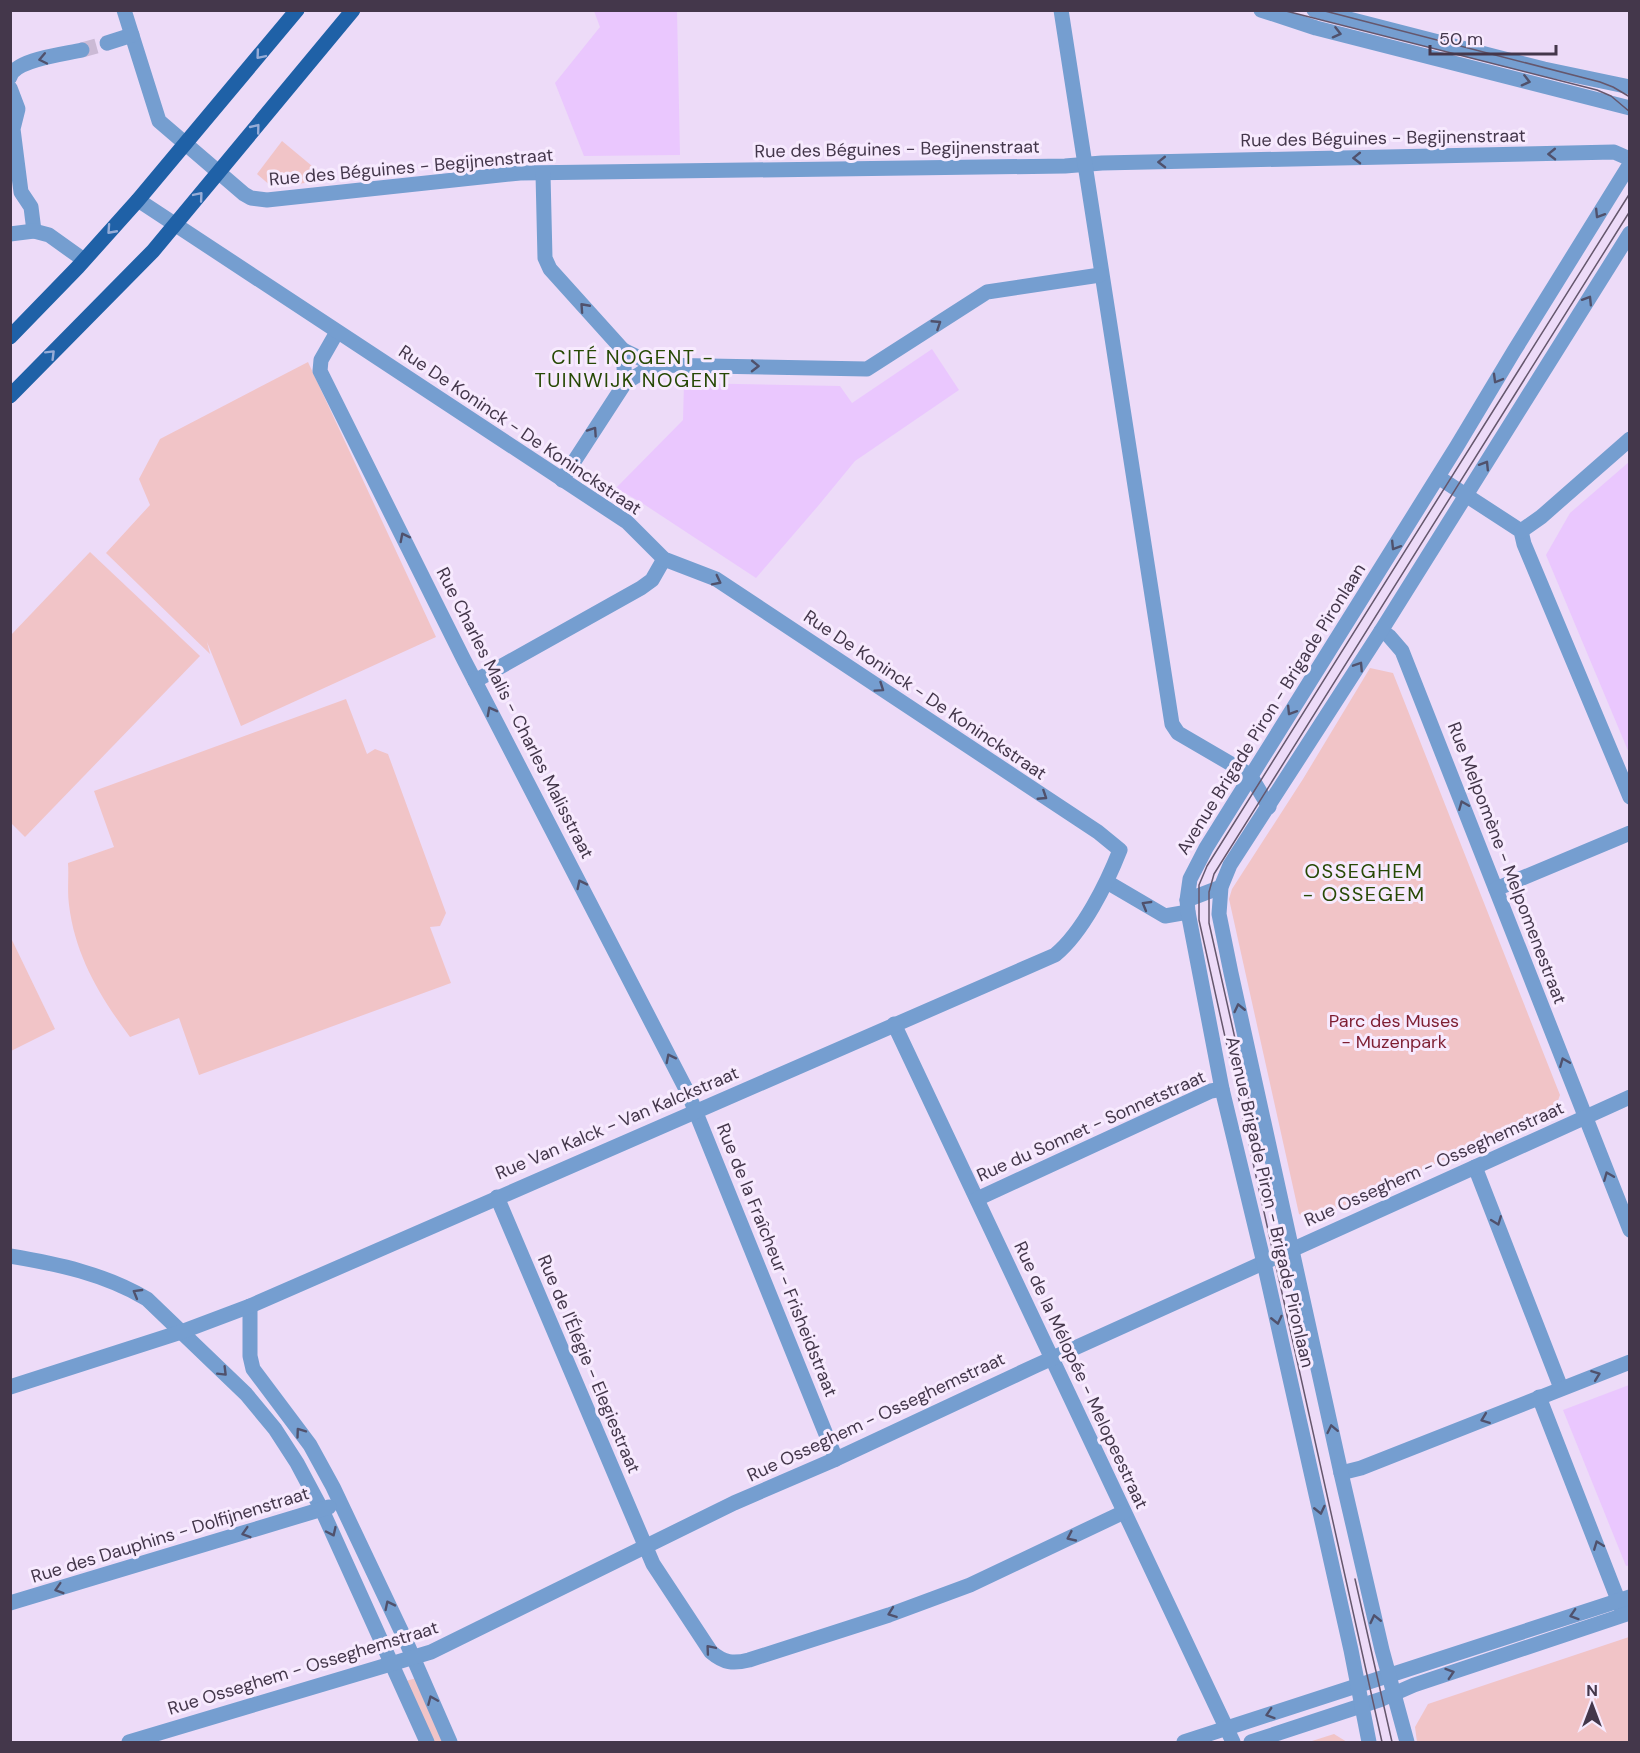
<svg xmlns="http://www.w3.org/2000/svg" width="1640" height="1753" viewBox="0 0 1640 1753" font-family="'DM Sans',sans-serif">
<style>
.built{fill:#eac7fe}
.green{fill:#f1c4c7}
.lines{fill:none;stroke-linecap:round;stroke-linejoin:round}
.minor-tunnel{stroke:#cbbad5;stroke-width:15;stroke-dasharray:15 8;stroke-linecap:butt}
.minor{stroke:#759ed0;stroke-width:15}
.major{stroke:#1f61a7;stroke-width:15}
.tram{stroke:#65576d;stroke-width:1.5}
.oneway{stroke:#50516c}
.oneway2{stroke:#96acd7}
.labels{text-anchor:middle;stroke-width:6;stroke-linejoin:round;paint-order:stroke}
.street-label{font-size:18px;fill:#44374b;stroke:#f7eafe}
.park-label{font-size:18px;fill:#7e1e32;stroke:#f7eafe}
.neighbourhood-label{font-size:20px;letter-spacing:1.5px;fill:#274905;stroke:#f7eafe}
</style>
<rect width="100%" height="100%" fill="#eddbf8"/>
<g class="built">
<polygon points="594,11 677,11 680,155 584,156 555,83 600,27"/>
<polygon points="932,349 959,390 855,461 818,506 756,578 642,503 616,488 683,420 684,383 840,386 852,403"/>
<polygon points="1629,462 1629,753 1546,555 1570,513"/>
<polygon points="1629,1385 1630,1565 1626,1566 1563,1410"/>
</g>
<g class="green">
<polygon points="282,141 312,166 313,182 272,187 257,174"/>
<polygon points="308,362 436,637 241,726 207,642 210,654 106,553 150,505 139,479 160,439"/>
<polygon points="90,552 200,656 25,837 11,823 11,635"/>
<polygon points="1370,668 1393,673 1560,1095 1555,1109 1312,1220 1299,1214 1229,899 1232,889 1303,779"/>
<path d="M 346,699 L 367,754 L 375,749 L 388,754 L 446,913 L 440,926 L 430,927 L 451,983 L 199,1075 L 179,1018 L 130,1037 C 100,997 75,955 69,905 C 67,891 69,877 68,863 L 114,847 L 94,791 Z"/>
<polygon points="11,938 55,1029 11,1051 10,1051"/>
<polygon points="1629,1637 1629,1742 1417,1742 1415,1727 1428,1704"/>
<polygon points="416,1678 443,1742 433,1742 406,1681"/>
<polygon points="1334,1734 1347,1742 1309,1742 1312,1741"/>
</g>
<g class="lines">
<polyline class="minor-tunnel" points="82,50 107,43"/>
<g class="minor">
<polyline points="124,10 159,121 244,194 251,198 267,200 520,173 1065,166 1102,163 1614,152 1630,159"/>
<polyline points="1061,10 1172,724 1178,733 1250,775 1269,807"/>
<polyline points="1261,10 1316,28 1630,108"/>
<polyline points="1314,10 1544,69 1630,87"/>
<polyline points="107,43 132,35"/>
<path d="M 10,77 C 15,59 66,54 82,50"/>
<polyline points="10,88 18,109 13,129 21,192 31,207 34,231"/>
<polyline points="543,174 545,258 550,269 623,350 625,383 562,480"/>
<polyline points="10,234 34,231 49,235 84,260"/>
<polyline points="337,332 321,360 320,371 464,660 688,1093 836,1459"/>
<polyline points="623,350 654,365 867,369 987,292 1100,275"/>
<polyline points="625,383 654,365"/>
<polyline points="1438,477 1521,531 1524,544 1630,797"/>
<polyline points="1521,531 1541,517 1630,439"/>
<polyline points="1381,631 1389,636 1402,651 1630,1230"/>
<polyline points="475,681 641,588 652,580 664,559"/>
<polyline points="1107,882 1165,916 1188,912"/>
<polyline points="1496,889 1630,833"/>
<polyline points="1187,900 1221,887"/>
<polyline points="894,1024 1233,1742"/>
<polyline points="1475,1167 1561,1388"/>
<path d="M 497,1197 L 653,1564 L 711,1652 C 724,1663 733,1664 749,1660 L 889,1615 L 970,1585 L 1124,1512"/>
<polyline points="977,1199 1211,1091 1222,1089"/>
<path d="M 10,1256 C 58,1264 105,1274 147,1299 L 246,1394 L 275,1429 L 297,1463 L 322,1510 L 427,1742"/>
<polyline points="250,1306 250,1356 253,1369 310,1445 333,1487 405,1639 450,1742"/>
<path d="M 10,1387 L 181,1332 L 250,1306 L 1055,955 C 1083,932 1107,883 1120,850 L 1098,832 L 716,579 L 664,559 L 627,522 L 138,200"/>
<polyline points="1539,1397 1622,1610"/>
<polyline points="1341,1473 1361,1468 1630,1362"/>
<polyline points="10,1603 329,1507"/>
<polyline points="129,1742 431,1652 734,1503 836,1459 1035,1366 1630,1097"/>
<polyline points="1184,1742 1630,1597"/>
<polyline points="1251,1742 1382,1699 1414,1685 1630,1613"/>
<polyline points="1369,1742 1351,1650 1264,1263 1222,1089 1188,912 1187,900 1190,879 1206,848 1457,446 1514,351 1630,164"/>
<polyline points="1407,1742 1382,1650 1341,1473 1231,973 1219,914 1221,887 1230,865 1381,631 1630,233"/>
</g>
<g class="major">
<polyline points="10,337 78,267 138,200 297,10"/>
<polyline points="10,396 153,251 353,10"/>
</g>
<g class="tram">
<polyline points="1282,10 1597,90 1611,96 1630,112"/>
<polyline points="1321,10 1600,82 1613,87 1630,97"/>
<polyline points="1261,1154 1209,923 1209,892 1214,874 1630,211"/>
<polyline points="1355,1579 1392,1742"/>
<polyline points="1382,1742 1199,920 1199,885 1207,866 1630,193"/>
</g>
</g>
<defs><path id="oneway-chevron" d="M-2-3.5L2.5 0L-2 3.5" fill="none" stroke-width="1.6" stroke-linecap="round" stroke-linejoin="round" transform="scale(1.5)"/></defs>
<g class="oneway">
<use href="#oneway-chevron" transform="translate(1337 33) rotate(14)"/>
<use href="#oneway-chevron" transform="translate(43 59) rotate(168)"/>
<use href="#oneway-chevron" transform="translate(1526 81) rotate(14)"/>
<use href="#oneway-chevron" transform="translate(1552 154) rotate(179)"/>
<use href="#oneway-chevron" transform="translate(1357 158) rotate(179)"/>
<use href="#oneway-chevron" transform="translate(1162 162) rotate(179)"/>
<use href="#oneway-chevron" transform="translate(1599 214) rotate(122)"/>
<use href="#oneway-chevron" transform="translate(1588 300) rotate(-58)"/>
<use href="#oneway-chevron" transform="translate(584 307) rotate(-132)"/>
<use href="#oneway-chevron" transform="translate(937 324) rotate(-33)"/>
<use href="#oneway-chevron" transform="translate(755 366) rotate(1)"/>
<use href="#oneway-chevron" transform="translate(1497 379) rotate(120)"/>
<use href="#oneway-chevron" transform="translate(593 431) rotate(-56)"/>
<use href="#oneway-chevron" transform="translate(1485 465) rotate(-58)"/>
<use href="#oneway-chevron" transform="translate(404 537) rotate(-117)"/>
<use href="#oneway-chevron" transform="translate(1395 546) rotate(122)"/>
<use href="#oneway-chevron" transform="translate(717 581) rotate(27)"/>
<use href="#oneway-chevron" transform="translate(1359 666) rotate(-57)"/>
<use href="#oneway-chevron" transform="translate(880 688) rotate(34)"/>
<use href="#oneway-chevron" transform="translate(491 711) rotate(-118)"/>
<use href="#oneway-chevron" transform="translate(1291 711) rotate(122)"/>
<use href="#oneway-chevron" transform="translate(1043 796) rotate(33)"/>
<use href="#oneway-chevron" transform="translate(1463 805) rotate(-112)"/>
<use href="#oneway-chevron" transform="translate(581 884) rotate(-116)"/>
<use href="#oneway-chevron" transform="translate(1146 905) rotate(-150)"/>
<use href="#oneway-chevron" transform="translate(1239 1008) rotate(-103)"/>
<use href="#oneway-chevron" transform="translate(670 1058) rotate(-117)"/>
<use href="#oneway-chevron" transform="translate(1564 1062) rotate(-112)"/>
<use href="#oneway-chevron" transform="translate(1608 1176) rotate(-112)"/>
<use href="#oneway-chevron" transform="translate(1497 1221) rotate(69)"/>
<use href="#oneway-chevron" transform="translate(137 1293) rotate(-150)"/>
<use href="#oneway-chevron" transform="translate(1277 1320) rotate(77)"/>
<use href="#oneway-chevron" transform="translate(223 1372) rotate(45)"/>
<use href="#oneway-chevron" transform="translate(1596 1375) rotate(-21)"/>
<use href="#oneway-chevron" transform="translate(1485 1419) rotate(159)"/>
<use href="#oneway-chevron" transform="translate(1332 1429) rotate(-102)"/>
<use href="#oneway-chevron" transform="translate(300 1432) rotate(-126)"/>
<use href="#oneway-chevron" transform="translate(1320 1510) rotate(77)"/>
<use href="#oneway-chevron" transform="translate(332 1532) rotate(65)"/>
<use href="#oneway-chevron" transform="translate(246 1533) rotate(163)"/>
<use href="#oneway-chevron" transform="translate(1071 1537) rotate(155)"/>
<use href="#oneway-chevron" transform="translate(1598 1545) rotate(-111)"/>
<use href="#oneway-chevron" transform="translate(59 1589) rotate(163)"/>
<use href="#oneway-chevron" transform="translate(389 1605) rotate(-116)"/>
<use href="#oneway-chevron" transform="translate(892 1613) rotate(160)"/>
<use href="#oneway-chevron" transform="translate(1574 1615) rotate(162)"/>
<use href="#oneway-chevron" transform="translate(1375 1619) rotate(-103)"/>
<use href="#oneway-chevron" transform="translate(710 1649) rotate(-130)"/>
<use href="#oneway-chevron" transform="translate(1450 1673) rotate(-18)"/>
<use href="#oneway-chevron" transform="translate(432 1700) rotate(-113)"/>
<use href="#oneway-chevron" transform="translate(1270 1714) rotate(162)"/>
</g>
<g class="oneway2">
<use href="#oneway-chevron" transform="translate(260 55) rotate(130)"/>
<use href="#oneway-chevron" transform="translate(256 128) rotate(-51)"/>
<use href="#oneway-chevron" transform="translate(199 196) rotate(-50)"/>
<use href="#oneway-chevron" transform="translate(111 230) rotate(132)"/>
<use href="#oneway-chevron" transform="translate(51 354) rotate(-45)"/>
</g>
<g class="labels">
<g class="street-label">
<text transform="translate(1383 138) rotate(-1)" y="6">Rue des Béguines - Begijnenstraat</text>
<text transform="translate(897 149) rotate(-1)" y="6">Rue des Béguines - Begijnenstraat</text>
<text transform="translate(411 167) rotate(-5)" y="6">Rue des Béguines - Begijnenstraat</text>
<text transform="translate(520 430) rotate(34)" y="6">Rue De Koninck - De Koninckstraat</text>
<text transform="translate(925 695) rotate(34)" y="6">Rue De Koninck - De Koninckstraat</text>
<text transform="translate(1271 709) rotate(-58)" y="6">Avenue Brigade Piron - Brigade Pironlaan</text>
<text transform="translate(515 713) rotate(63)" y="6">Rue Charles Malis - Charles Malisstraat</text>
<text transform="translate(1507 863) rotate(69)" y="6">Rue Melpomène - Melpomenestraat</text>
<text transform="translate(617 1123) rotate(-23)" y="6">Rue Van Kalck - Van Kalckstraat</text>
<text transform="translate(1091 1126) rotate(-24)" y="6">Rue du Sonnet - Sonnetstraat</text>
<text transform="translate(1434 1164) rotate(-24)" y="6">Rue Osseghem - Osseghemstraat</text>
<text transform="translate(1270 1202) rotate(77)" y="6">Avenue Brigade Piron - Brigade Pironlaan</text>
<text transform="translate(777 1260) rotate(68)" y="6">Rue de la Fraîcheur - Frisheidstraat</text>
<text transform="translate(589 1364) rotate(67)" y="6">Rue de l'Élégie - Elegiestraat</text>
<text transform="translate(1081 1375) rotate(65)" y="6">Rue de la Mélopée - Melopeestraat</text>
<text transform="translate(876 1417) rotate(-25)" y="6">Rue Osseghem - Osseghemstraat</text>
<text transform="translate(170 1535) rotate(-17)" y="6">Rue des Dauphins - Dolfijnenstraat</text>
<text transform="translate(303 1668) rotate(-17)" y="6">Rue Osseghem - Osseghemstraat</text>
</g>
<g class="park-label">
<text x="1394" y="1027">Parc des Muses<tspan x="1394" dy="21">- Muzenpark</tspan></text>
</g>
<g class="neighbourhood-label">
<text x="633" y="364">CITÉ NOGENT -<tspan x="633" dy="23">TUINWIJK NOGENT</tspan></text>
<text x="1364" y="878">OSSEGHEM<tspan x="1364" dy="23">- OSSEGEM</tspan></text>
</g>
</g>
<rect width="1640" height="1753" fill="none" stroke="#44374b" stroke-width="24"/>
<g transform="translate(1592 1705)" stroke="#f7eafe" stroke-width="4.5" paint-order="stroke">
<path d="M0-4.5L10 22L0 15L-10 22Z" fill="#44374b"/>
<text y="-9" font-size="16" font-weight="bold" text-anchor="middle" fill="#44374b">N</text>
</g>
<path d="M1430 45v9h126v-9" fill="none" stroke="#44374b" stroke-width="3"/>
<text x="1439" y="45" font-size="18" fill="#44374b" stroke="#f7eafe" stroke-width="4.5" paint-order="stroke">50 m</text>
</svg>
